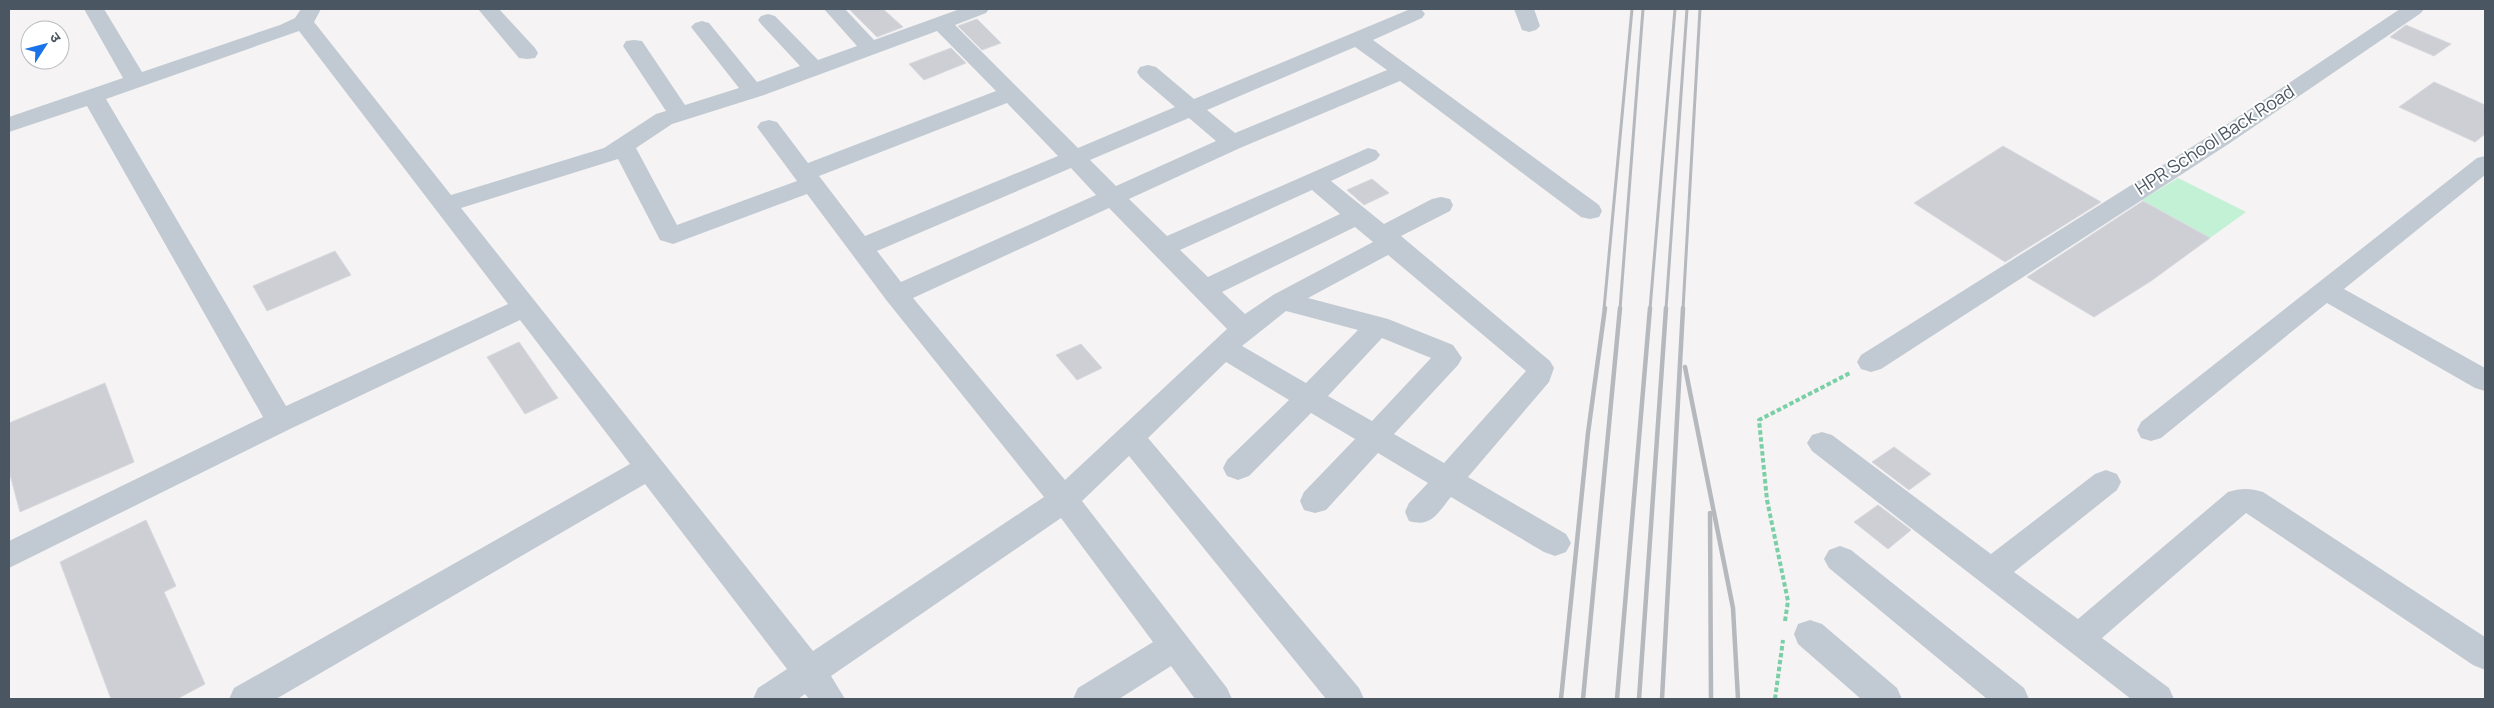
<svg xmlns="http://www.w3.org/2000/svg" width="2494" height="708" viewBox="0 0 2494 708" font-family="Manrope,'Noto Sans Devanagari',sans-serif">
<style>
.green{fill:#c3f1d5}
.building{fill:#cdcfd5;stroke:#d7d9de}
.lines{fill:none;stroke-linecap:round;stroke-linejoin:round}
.path{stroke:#7ad0a6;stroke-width:4;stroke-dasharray:4.5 2.5;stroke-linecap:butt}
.minor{fill:#c1cad2;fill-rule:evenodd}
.rail-far1{stroke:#b5b8bd;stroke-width:3}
.rail{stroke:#b5b8bd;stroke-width:4.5}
.labels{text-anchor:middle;stroke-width:4;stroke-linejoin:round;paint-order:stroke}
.street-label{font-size:18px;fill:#4a5661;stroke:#fff}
</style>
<rect width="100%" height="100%" fill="#f5f3f3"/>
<polygon class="green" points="2178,178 2246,212 2210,238 2142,200"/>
<g class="building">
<polygon points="849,9 883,9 903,27 877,37"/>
<polygon points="977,19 1001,43 982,50 958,26"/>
<polygon points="2406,25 2451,44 2434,56 2390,37"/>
<polygon points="951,48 966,63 924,80 909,64"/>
<polygon points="2434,82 2485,105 2485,134 2475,142 2399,107"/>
<polygon points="2003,146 2101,202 2005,262 1914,203"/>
<polygon points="1372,179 1389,193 1364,205 1347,190"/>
<polygon points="2143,201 2210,238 2151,281 2094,317 2027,277"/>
<polygon points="335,251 351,275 267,311 253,286"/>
<polygon points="519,342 558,398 525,414 487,357"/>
<polygon points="1081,344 1102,368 1077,380 1056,355"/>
<polygon points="105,383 134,462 20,512 9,471 9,423"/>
<polygon points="1894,447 1931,474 1909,490 1872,462"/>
<polygon points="1878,505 1911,530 1888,549 1854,522"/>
<polygon points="146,520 176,586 164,592 205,684 177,699 111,699 60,562"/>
</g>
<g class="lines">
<g class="path">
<polyline points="1785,621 1788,601 1767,500 1759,420 1850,373"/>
<polyline points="1775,699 1783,640"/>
</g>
<g class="minor">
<path d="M 84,9 L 104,9 L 142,72 L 280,25 L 295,18 L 301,9 L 321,9 L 314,22 L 451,195 L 604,148 L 656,114 L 666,111 L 623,46 L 626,41 L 634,40 L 642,41 L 685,105 L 739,88 L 691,27 L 695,23 L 702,21 L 709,23 L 757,82 L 800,66 L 761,24 L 758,20 L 761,16 L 768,14 L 775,16 L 818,60 L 857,46 L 824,9 L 845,9 L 874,40 L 960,9 L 989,9 L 986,13 L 955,25 L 1078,148 L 1175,107 L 1140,77 L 1137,72 L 1140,67 L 1148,65 L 1156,67 L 1194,99 L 1408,10 L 1422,10 L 1425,14 L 1422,18 L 1373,40 L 1599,205 L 1602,211 L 1599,217 L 1590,219 L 1581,217 L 1400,81 L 1240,148 L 1129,199 L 1167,236 L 1368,148 L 1376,150 L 1380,155 L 1376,160 L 1331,181 L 1384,224 L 1432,199 L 1441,197 L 1450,199 L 1453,205 L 1450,211 L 1401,236 L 1550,361 L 1554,368 L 1549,382 L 1468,477 L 1566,534 L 1571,543 L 1566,552 L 1555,556 L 1544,552 L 1451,497 C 1438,512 1432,528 1409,521 L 1405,512 L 1409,503 L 1428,483 L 1378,453 L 1326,510 L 1315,513 L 1304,510 L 1300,501 L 1304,492 L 1355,439 L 1311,413 L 1249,476 L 1238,480 L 1227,476 L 1223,468 L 1227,460 L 1289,400 L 1226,362 L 1148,438 L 1359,688 L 1364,699 L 1326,699 L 1129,456 L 1082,501 L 1227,688 L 1232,699 L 1195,699 L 1171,666 L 1119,699 L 1073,699 L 1078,688 L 1153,642 L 1061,518 L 831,676 L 845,699 L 809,699 L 805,694 L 798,699 L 753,699 L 758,688 L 787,669 L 645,484 L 276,699 L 229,699 L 234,688 L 630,464 L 520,320 L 290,429 L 9,568 L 9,541 L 263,417 L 87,106 L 9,132 L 9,117 L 123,78 ZM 299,31 L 508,304 L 286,406 L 106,99 ZM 937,31 L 996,91 L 808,163 L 777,122 L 769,120 L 761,122 L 757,127 L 797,181 L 677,225 L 636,148 L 672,124 L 761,96 ZM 1355,47 L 1387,70 L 1235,133 L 1207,110 ZM 1007,103 L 1058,156 L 865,236 L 819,176 ZM 1189,118 L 1216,141 L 1116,186 L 1090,160 ZM 618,159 L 660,240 L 673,244 L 807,194 L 887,301 L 1044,497 L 813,651 L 461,208 ZM 1071,168 L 1096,195 L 901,282 L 877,251 ZM 1312,190 L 1340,214 L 1208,277 L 1180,250 ZM 1109,208 L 1227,329 L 1065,480 L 913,298 ZM 1355,227 L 1373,242 L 1273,295 L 1245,314 L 1222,292 ZM 1388,255 L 1526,371 L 1444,463 L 1394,434 L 1458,365 L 1462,358 L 1453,345 L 1388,319 L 1308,298 ZM 1286,311 L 1358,330 L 1306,383 L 1242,346 ZM 1382,338 L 1431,358 L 1372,421 L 1328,396 Z"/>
<polygon points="478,9 499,9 535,48 538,53 535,58 527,59 519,58"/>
<polygon points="1514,9 1534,9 1540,26 1536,30 1529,32 1522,30"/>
<polygon points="2400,9 2424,9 2421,13 2230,143 1881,369 1871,372 1861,369 1857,362 1861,355 2214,133"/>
<polygon points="2485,156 2485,175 2344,289 2485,368 2485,391 2475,388 2327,303 2161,438 2151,441 2141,438 2137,430 2141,422 2477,158"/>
<path d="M 1822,432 L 1832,435 L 1991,554 L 2095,474 L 2106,470 L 2117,474 L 2121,482 L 2117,490 L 2014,572 L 2078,619 L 2228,492 C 2241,488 2250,488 2263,492 L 2485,637 L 2485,670 L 2473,665 L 2246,513 L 2102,638 L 2169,688 L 2174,699 L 2131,699 L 1812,451 L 1807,443 L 1812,435 Z"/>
<polygon points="1840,546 1851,550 2024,688 2029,699 1987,699 1829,568 1824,559 1829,550"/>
<polygon points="1810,620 1822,624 1897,688 1902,699 1861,699 1798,644 1794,634 1798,624"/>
</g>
<g class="rail-far1">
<polyline points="1604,309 1632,9"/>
<polyline points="1620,309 1643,9"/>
<polyline points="1650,309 1675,9"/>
<polyline points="1666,309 1687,9"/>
<polyline points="1683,309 1700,9"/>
</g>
<g class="rail">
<polyline points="1685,367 1733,608 1738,699"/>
<polyline points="1710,513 1711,699"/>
<polyline points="1561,699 1588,433 1605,308"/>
<polyline points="1583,699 1620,308"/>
<polyline points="1617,699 1650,308"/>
<polyline points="1639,699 1666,308"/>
<polyline points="1662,699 1683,308"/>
</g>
</g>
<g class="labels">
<g class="street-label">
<text transform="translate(2215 140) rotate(-33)" y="6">HPR School Back Road</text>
</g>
</g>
<rect width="2494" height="708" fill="none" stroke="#4a5661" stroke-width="20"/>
<g transform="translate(45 45) rotate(54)"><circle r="24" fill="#ffffff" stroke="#b7bbc0"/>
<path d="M0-4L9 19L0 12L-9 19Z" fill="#1a73e8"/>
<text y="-8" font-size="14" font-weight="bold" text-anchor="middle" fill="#4a5661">उ</text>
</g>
</svg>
